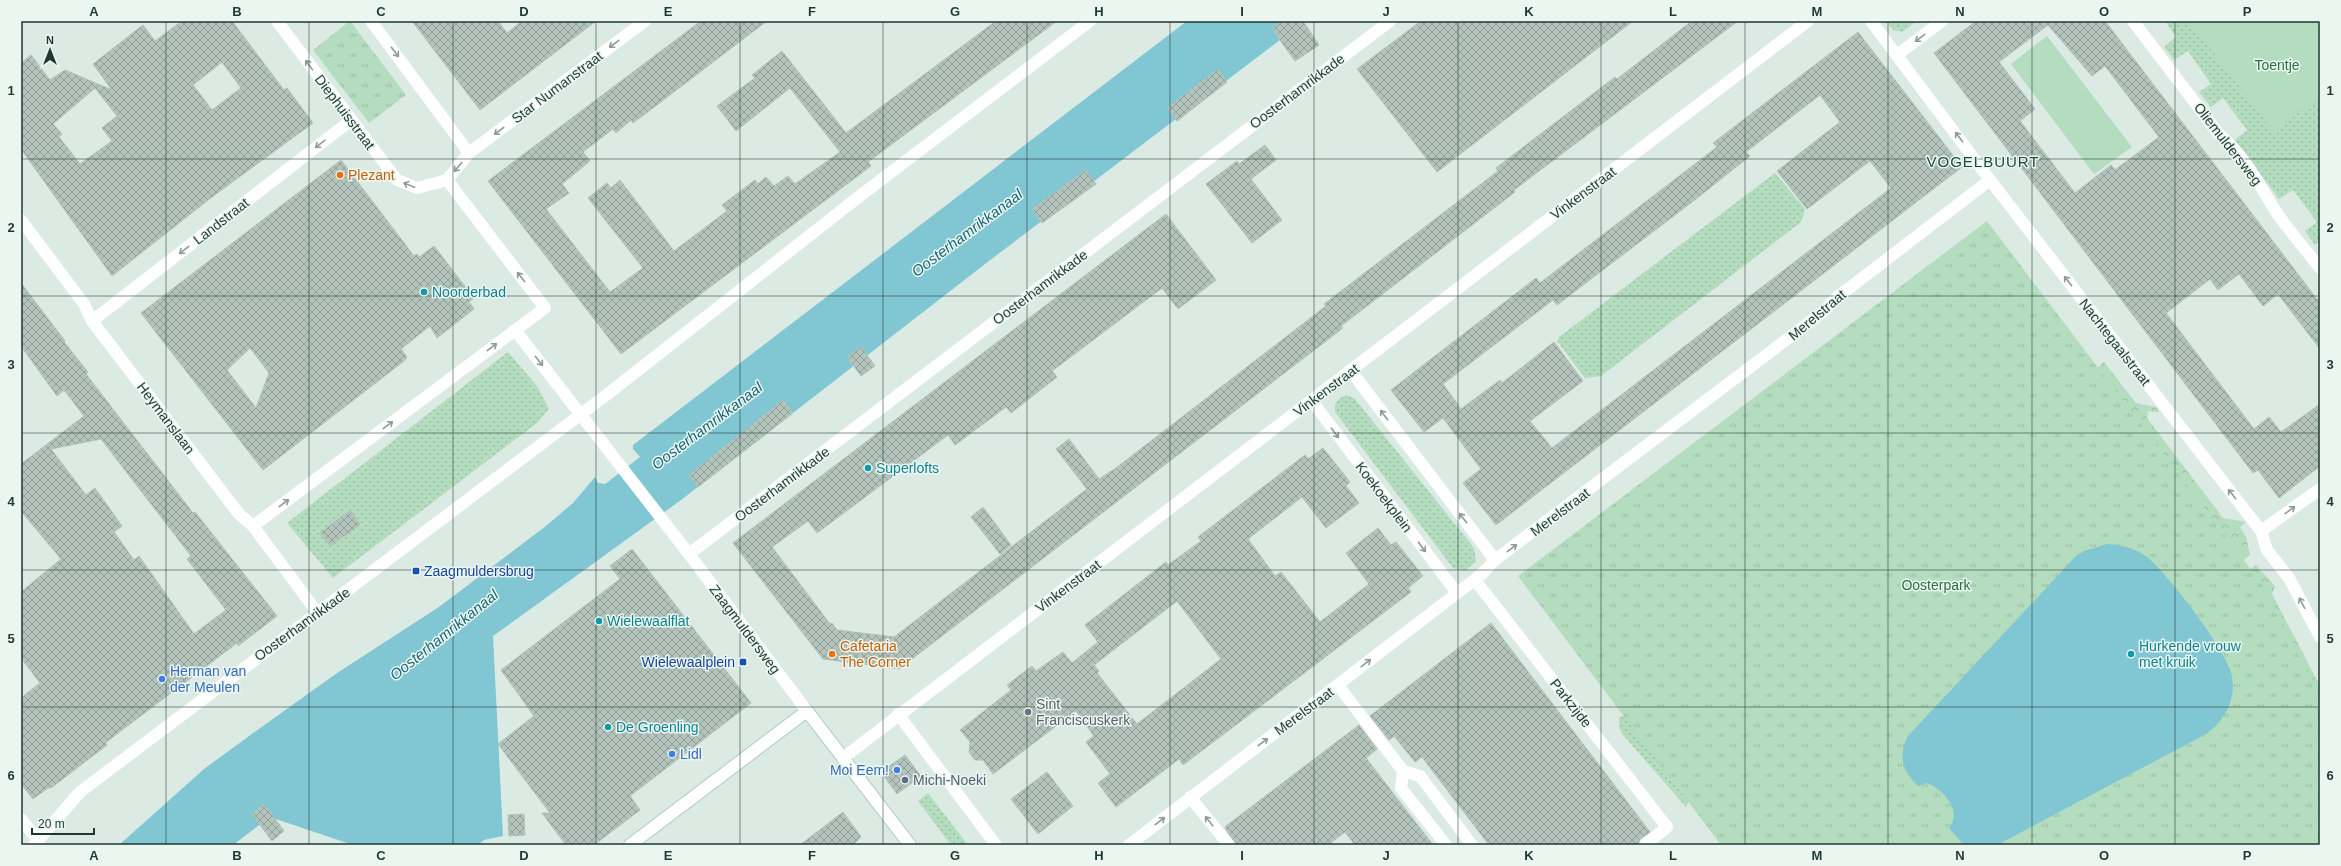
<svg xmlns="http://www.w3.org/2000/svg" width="2341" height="866" viewBox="0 0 2341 866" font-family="Helvetica,sans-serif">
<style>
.grass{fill:url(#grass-dots)}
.forest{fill:url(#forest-crowns)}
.park{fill:url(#park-tufts)}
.garden{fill:#b3ddbe}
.water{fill:#80c6d3}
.building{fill:url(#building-cross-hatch);stroke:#afc3bb;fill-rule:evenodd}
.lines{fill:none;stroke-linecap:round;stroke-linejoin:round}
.secondary-casing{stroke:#afcac0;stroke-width:14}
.street{stroke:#fff;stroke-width:12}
.secondary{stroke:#fff;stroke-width:12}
.oneway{stroke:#8e9c98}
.grid{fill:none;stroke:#1e3932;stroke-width:1;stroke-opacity:0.55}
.food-dot{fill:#e8710a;stroke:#ecf6f1;stroke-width:1.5}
.culture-dot{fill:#0f9aa8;stroke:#ecf6f1;stroke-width:1.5}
.transit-dot{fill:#1a4fb4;stroke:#ecf6f1;stroke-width:1.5}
.shop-dot{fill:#3f7fe0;stroke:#ecf6f1;stroke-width:1.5}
.worship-dot{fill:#6b7280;stroke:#ecf6f1;stroke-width:1.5}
.service-dot{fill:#5c6f8a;stroke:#ecf6f1;stroke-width:1.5}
.labels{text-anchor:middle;stroke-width:3;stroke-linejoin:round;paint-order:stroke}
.park-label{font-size:14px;fill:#267243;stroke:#ecf6f1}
.street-label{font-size:14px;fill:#1e3932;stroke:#ecf6f1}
.food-label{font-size:14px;fill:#c56008;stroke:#ecf6f1;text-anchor:start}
.culture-label{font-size:14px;fill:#0d838f;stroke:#ecf6f1;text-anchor:start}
.transit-label{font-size:14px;fill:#164399;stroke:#ecf6f1;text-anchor:start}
.shop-label{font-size:14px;fill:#366cbe;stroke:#ecf6f1;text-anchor:start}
.worship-label{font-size:14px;fill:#5b616d;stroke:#ecf6f1;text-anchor:start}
.service-label{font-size:14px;fill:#4e5e75;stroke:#ecf6f1;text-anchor:start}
.neighbourhood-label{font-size:15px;letter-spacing:1px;fill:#194c3f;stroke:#ecf6f1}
.water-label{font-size:15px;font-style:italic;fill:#166777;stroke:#ecf6f1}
.neatline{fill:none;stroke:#1e3932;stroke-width:1.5}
.grid-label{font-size:13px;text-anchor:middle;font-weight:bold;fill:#1e3932}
</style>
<defs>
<pattern id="grass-dots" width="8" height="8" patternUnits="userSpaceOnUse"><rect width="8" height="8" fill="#b3ddbe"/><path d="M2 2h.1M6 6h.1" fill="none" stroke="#9abea4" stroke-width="1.8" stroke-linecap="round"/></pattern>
<pattern id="forest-crowns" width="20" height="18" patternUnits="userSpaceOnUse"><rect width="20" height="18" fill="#b3ddbe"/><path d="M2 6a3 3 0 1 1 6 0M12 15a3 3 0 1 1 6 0" fill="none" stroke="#9abea4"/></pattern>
<pattern id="park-tufts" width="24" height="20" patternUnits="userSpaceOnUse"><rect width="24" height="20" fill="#b3ddbe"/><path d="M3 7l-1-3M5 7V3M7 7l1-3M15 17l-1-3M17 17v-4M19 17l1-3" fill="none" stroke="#9abea4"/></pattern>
<pattern id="building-cross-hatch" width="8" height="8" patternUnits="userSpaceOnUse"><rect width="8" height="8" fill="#b2c4bc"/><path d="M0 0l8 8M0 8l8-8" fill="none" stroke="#90a099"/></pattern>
</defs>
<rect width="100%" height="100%" fill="#dceae4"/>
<g class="grass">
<polygon points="1886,21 1917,21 1902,32 1893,30"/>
<polygon points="2165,21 2320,21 2320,241 2315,245 2305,231 2317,222 2293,190 2279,199 2235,140 2247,130 2223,98 2211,107 2199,92 2211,84 2188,51 2174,60 2164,47 2176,37"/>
<polygon points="1775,173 1805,209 1801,222 1601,376 1585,378 1557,341 1559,337"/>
<polygon points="508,352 537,386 549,409 537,423 333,578 287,523"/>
<polygon points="1347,395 1355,399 1474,548 1476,561 1465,571 1453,568 1335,412 1335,404 1340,398"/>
<polygon points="1624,715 1709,754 1686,807 1623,735 1619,728 1619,718"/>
<polygon points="928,793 968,845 951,845 918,801"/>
</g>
<g class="forest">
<polygon points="2104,362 2136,403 2156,407 2159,412 2148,411 2147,418 2223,518 2246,522 2240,527 2246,537 2250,555 2229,572 2084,380"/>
<polygon points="2256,565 2275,586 2272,594 2320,686 2320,732 2235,579"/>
</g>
<g class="park">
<polygon points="350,21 406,95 369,123 313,50"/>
<polygon points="1987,221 2262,584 2320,695 2320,845 1721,845 1518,576"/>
</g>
<g class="garden">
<polygon points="2189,21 2314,21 2320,29 2320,97 2274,132"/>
<polygon points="2047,36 2132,147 2094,174 2011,64"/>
</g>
<g class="water">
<polygon points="1187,21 1305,21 985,264 681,500 493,636 503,836 484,840 478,845 353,845 270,817 233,845 119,845 204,769 245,739 337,673 439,607 546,526 573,503 595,477 598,483 605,484 609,481 640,457 633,449 633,445"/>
<path d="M 2107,544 C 2122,545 2135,548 2147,557 C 2167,573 2228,652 2232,676 C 2236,700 2225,720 2206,734 L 1999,844 L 1963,844 L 1949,828 C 1963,811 1944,790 1927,783 L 1918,786 C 1903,771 1897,756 1908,736 L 2076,556 L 2084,551 Z"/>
</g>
<g class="building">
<path d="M 182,21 L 232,21 L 284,90 L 287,88 L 313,123 L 212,197 L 112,276 L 21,149 L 21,63 L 31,55 L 50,80 L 65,70 L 112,90 L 93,64 L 143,25 L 155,41 ZM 222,62 L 241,88 L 212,110 L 193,85 ZM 95,88 L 117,116 L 102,128 L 112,141 L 80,164 L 59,137 L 62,134 L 53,124 Z"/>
<polygon points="412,21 498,21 507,33 522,21 596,21 480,110"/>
<polygon points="701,21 767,21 645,114 633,123 631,120 616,133 613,129 583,152 590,161 562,184 569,193 546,209 610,292 643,268 588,198 607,183 611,188 620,180 674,251 727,211 722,205 755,180 758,184 766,177 774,186 788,176 795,184 840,152 790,88 736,131 717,106 755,78 752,75 782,51 846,133 996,21 1057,21 868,162 871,166 621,354 488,181"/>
<polygon points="1283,21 1303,21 1319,45 1295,61 1272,29"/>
<polygon points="1421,21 1633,21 1437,172 1357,69"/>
<polygon points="1692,21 1738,21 1514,190 1515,192 1341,326 1343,328 899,669 823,659 733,543 1166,214 1216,280 1178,309 1162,288 1052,371 1057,377 1011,413 1006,407 955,445 948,435 817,533 808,521 772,547 830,624 832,623 837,630 894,637 1087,489 1056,449 1069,439 1099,479 1116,468 1326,306 1324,304 1498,171 1496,168 1615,77 1617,79"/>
<path d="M 1976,21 L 2105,21 L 2320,303 L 2320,349 L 2278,294 L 2263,306 L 2239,274 L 2218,290 L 2210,279 L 2166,313 L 2254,429 L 2269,417 L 2281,432 L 2320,404 L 2320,466 L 2279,498 L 2258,470 L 2253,473 L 1934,53 ZM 2048,25 L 2092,76 L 2105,66 L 2159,137 L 2115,170 L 2111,165 L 2075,193 L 2020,121 L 2035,109 L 1999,62 Z"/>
<path d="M 1858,32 L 1962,167 L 1496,525 L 1463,483 L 1481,469 L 1455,434 L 1443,418 L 1424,432 L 1391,390 L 1536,278 L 1540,283 L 1717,147 L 1713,143 ZM 1820,95 L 1840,122 L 1777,171 L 1788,185 L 1807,209 L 1870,161 L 1891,188 L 1552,448 L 1530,421 L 1583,381 L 1554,342 L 1502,383 L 1500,380 L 1461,409 L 1443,384 L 1553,300 L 1557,305 L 1696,199 L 1750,156 L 1746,152 Z"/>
<polygon points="1218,69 1227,82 1177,121 1167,108"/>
<polygon points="1265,145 1276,160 1251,179 1282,220 1252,243 1206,184 1237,161 1239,164"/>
<path d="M 341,160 L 414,256 L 417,254 L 419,257 L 434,246 L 474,298 L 469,302 L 474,309 L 437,338 L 430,326 L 416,337 L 401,349 L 407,357 L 404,361 L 263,470 L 141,313 ZM 250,348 L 269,373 L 256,408 L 227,370 Z"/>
<polygon points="1086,170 1096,184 1042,223 1032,209"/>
<path d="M 21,283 L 65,341 L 64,342 L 88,372 L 86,374 L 193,513 L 195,512 L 277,616 L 238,646 L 237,643 L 105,743 L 107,745 L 51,788 L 48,788 L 33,799 L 21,784 L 21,698 L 40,683 L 21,658 L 21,592 L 61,559 L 21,511 L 21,464 L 84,416 L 64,390 L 57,396 L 21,346 ZM 101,439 L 191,556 L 187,559 L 226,610 L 194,634 L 139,556 L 134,560 L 114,532 L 122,526 L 95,488 L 86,495 L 51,449 Z"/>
<polygon points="861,347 875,366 861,376 847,357"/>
<polygon points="783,400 793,413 698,487 689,475"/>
<path d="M 1323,448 L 1350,482 L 1346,486 L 1359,503 L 1326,528 L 1302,497 L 1248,539 L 1275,576 L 1281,572 L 1320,622 L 1369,584 L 1346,553 L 1378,528 L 1391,545 L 1396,542 L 1423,576 L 1408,588 L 1411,592 L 1183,765 L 1179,759 L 1116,807 L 1098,783 L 1110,774 L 1086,742 L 1094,736 L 1076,711 L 993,774 L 983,760 L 975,760 L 969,752 L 970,742 L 960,730 L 1011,690 L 1007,685 L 1032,666 L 1036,671 L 1063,652 L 1072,663 L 1098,642 L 1085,625 L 1166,562 L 1168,565 L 1201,541 L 1198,537 L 1305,455 L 1308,459 ZM 1177,601 L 1221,659 L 1137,724 L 1097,673 L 1099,671 L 1094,665 Z"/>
<polygon points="983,507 1011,545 1000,554 971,517"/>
<polygon points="350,510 360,524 331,546 320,533"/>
<polygon points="632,549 751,703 630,796 640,810 594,845 566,845 542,813 550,813 498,744 534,716 501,670 620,579 610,566"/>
<polygon points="1491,623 1650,832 1640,839 1638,845 1489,845 1422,757 1415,762 1394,736 1389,740 1370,716"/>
<polygon points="1359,725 1377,749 1366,758 1433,845 1355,845 1345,832 1328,845 1236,845 1225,828 1226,826"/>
<polygon points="905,755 921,776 897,794 881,772"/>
<polygon points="1047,772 1073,806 1038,834 1011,799"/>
<polygon points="264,804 284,831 272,841 252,814"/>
<polygon points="843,812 861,837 853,845 800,845"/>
<polygon points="524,814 525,835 509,836 508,815"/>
</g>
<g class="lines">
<defs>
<polyline id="secondary" points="630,845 807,711 910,845"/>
</defs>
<use href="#secondary" class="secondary-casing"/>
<g class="street">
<polyline points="277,21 397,180 417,188 447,180 469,153 645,21"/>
<polyline points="371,21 469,153"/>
<polyline points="1871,21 1990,180 2261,531 2267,550 2289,578 2320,637"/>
<path d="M 2133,21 L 2218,133 C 2243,156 2253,173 2270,202 C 2283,225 2304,247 2320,268"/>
<polyline points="1897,55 1942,21"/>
<polyline points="21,220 84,304 92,321 239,514 253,526 317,612"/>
<polyline points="92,321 350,121"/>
<polyline points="515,330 689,554 807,711"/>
<polyline points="1351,371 1495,560"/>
<polyline points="1312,401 1457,593"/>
<polyline points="253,526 545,308 447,180"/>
<polyline points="2261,531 2320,489"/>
<polyline points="689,554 1390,21"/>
<polyline points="1475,580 1667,827 1645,845"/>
<polyline points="1338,685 1403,771 1420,776 1472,845"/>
<polyline points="898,714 996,845"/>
<polyline points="843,758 1808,21"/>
<polyline points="1403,771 1401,788 1446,845"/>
<polyline points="1190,797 1229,845"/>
<polyline points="21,819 39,841"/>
<polyline points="34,845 80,792 609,393 865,192 1090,21"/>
<polyline points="1129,845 1482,574 1495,560 1823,312 1835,299 1990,180"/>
</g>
<use href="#secondary" class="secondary"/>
</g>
<defs><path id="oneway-shaft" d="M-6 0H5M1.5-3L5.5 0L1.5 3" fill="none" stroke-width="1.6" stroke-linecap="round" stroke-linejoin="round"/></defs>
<g class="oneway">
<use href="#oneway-shaft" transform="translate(1920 38) rotate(143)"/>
<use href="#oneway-shaft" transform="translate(614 44) rotate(143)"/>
<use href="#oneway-shaft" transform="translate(395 52) rotate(53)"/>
<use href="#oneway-shaft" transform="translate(309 65) rotate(-126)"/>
<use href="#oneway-shaft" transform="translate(499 131) rotate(143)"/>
<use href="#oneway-shaft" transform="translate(1959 137) rotate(-127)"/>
<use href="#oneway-shaft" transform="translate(320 144) rotate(142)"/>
<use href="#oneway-shaft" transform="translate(458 167) rotate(130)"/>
<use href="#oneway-shaft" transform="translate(409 185) rotate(-158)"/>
<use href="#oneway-shaft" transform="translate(184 250) rotate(142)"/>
<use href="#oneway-shaft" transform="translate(521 277) rotate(-128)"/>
<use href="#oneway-shaft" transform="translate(2068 281) rotate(-128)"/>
<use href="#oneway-shaft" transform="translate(492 347) rotate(-37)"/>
<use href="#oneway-shaft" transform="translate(539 361) rotate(52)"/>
<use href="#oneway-shaft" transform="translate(1384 415) rotate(-127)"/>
<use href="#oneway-shaft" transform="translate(388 425) rotate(-37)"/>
<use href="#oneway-shaft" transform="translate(1335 433) rotate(53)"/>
<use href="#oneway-shaft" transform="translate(2232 494) rotate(-128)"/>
<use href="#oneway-shaft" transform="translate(284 503) rotate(-37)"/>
<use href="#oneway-shaft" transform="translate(2290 510) rotate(-36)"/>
<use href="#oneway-shaft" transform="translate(1463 518) rotate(-127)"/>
<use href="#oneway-shaft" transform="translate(1422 547) rotate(53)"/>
<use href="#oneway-shaft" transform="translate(1512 548) rotate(-37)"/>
<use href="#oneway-shaft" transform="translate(2302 603) rotate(-118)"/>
<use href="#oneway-shaft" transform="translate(1366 663) rotate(-38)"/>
<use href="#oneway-shaft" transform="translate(1263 742) rotate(-37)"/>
<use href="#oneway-shaft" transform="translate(1160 821) rotate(-38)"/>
<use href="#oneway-shaft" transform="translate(1209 821) rotate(-129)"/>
</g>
<path class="grid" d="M 166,21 L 166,845M 309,21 L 309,845M 453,21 L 453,845M 596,21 L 596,845M 740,21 L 740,845M 883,21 L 883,845M 1027,21 L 1027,845M 1170,21 L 1170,845M 1314,21 L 1314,845M 1458,21 L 1458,845M 1601,21 L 1601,845M 1745,21 L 1745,845M 1888,21 L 1888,845M 2032,21 L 2032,845M 2175,21 L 2175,845M 21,159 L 2320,159M 21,296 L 2320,296M 21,433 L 2320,433M 21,570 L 2320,570M 21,707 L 2320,707"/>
<g class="food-dot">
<circle cx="340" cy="175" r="4"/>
<circle cx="832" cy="654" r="4"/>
</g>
<g class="culture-dot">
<circle cx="424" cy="292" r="4"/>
<circle cx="868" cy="468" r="4"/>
<circle cx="599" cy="621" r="4"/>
<circle cx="2131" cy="654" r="4"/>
<circle cx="608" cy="727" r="4"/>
</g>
<g class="transit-dot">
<rect x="412" y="567" width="8" height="8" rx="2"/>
<rect x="739" y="658" width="8" height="8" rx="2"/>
</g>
<g class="shop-dot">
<circle cx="162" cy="679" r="4"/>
<circle cx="672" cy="754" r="4"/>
<circle cx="897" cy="770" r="4"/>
</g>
<circle class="worship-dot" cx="1028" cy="712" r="4"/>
<circle class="service-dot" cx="905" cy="780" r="4"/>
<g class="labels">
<g class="park-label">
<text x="2277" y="70">Toentje</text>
<text x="1936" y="590">Oosterpark</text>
</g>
<g class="street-label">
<text transform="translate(557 87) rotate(-37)" y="5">Star Numanstraat</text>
<text transform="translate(1297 91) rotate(-37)" y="5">Oosterhamrikkade</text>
<text transform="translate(345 112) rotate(53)" y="5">Diephuisstraat</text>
<text transform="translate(2228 144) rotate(52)" y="5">Oliemuldersweg</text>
<text transform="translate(1583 193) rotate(-37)" y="5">Vinkenstraat</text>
<text transform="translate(221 221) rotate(-38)" y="5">Landstraat</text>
<text transform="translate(1040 287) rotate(-37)" y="5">Oosterhamrikkade</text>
<text transform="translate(1817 315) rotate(-40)" y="5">Merelstraat</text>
<text transform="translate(2115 342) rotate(52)" y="5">Nachtegaalstraat</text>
<text transform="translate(1326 390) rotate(-37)" y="5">Vinkenstraat</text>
<text transform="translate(166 418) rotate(53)" y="5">Heymanslaan</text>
<text transform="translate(782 484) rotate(-37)" y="5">Oosterhamrikkade</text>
<text transform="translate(1384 497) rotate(53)" y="5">Koekoekplein</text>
<text transform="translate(1560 512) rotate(-37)" y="5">Merelstraat</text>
<text transform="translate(1068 586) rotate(-37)" y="5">Vinkenstraat</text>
<text transform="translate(302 624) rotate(-36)" y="5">Oosterhamrikkade</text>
<text transform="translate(745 629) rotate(53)" y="5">Zaagmuldersweg</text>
<text transform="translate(1571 703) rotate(52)" y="5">Parkzijde</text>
<text transform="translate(1304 711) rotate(-37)" y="5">Merelstraat</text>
</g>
<g class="food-label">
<text x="348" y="180">Plezant</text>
<text x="840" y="651">Cafetaria<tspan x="840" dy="16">The Corner</tspan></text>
</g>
<g class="culture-label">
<text x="432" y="297">Noorderbad</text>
<text x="876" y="473">Superlofts</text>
<text x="607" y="626">Wielewaalflat</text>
<text x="2139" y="651">Hurkende vrouw<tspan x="2139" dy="16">met kruik</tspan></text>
<text x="616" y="732">De Groenling</text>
</g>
<g class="transit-label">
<text x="424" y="576">Zaagmuldersbrug</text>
<text x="735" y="667" text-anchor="end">Wielewaalplein</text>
</g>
<g class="shop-label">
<text x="170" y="676">Herman van<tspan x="170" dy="16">der Meulen</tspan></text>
<text x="680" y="759">Lidl</text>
<text x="889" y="775" text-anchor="end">Moi Eem!</text>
</g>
<g class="worship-label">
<text x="1036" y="709">Sint<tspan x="1036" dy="16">Franciscuskerk</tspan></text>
</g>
<g class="service-label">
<text x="913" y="785">Michi-Noeki</text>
</g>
<g class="neighbourhood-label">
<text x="1983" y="167">VOGELBUURT</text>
</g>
<g class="water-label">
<text transform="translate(967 233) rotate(-37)" y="5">Oosterhamrikkanaal</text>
<text transform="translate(707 426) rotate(-37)" y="5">Oosterhamrikkanaal</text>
<text transform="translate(444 635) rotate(-39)" y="5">Oosterhamrikkanaal</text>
</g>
</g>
<rect width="2341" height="866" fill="none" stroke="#ecf6f1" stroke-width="44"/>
<g transform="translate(50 50)" stroke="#ecf6f1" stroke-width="3" paint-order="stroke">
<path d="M0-3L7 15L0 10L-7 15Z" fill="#1e3932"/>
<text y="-6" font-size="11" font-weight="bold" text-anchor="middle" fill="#1e3932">N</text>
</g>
<path d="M32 828v6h62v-6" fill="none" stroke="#1e3932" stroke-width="2"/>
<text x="38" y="828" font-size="12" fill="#1e3932" stroke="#ecf6f1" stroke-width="3" paint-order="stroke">20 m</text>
<rect x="22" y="22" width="2297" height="822" class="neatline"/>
<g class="grid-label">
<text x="94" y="16">A</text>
<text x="237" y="16">B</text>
<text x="381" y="16">C</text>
<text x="524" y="16">D</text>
<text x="668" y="16">E</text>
<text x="812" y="16">F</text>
<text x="955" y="16">G</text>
<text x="1099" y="16">H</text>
<text x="1242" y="16">I</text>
<text x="1386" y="16">J</text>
<text x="1529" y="16">K</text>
<text x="1673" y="16">L</text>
<text x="1817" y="16">M</text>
<text x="1960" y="16">N</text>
<text x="2104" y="16">O</text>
<text x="2247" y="16">P</text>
<text x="11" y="95">1</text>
<text x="2330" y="95">1</text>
<text x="11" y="232">2</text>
<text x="2330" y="232">2</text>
<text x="11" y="369">3</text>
<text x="2330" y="369">3</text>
<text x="11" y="506">4</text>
<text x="2330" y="506">4</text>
<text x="11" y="643">5</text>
<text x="2330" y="643">5</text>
<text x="11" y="780">6</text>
<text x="2330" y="780">6</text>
<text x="94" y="860">A</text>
<text x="237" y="860">B</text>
<text x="381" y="860">C</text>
<text x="524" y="860">D</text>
<text x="668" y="860">E</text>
<text x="812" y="860">F</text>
<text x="955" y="860">G</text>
<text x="1099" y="860">H</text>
<text x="1242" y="860">I</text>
<text x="1386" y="860">J</text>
<text x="1529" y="860">K</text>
<text x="1673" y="860">L</text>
<text x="1817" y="860">M</text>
<text x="1960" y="860">N</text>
<text x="2104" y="860">O</text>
<text x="2247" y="860">P</text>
</g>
</svg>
